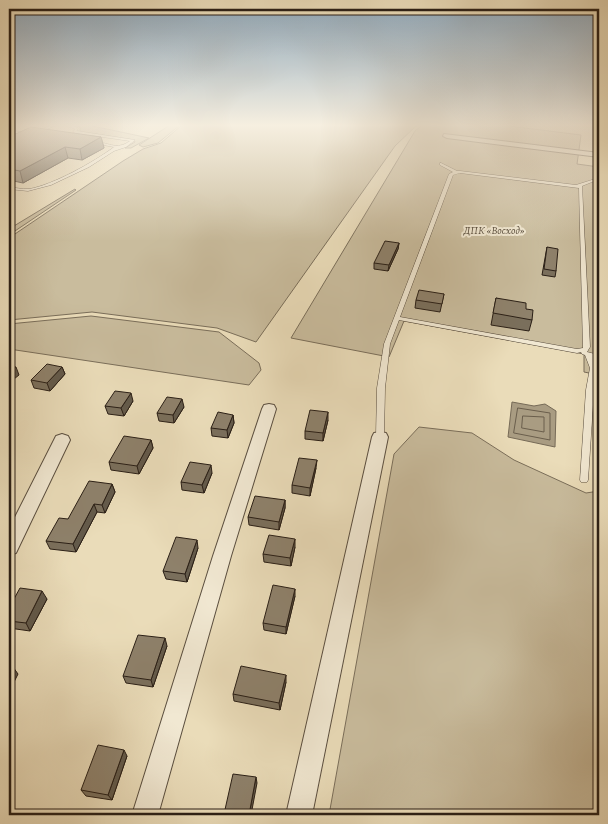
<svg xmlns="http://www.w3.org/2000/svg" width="608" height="824" viewBox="0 0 608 824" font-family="Alegreya,serif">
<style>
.green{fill:#c9bc9d;stroke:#7a6e5a}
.water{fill:#a99c82;stroke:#766a57}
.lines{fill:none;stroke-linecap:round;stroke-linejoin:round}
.shore{stroke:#6a5e4c;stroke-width:1}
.service-casing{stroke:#5a4e3f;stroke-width:1}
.minor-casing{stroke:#5a4e3f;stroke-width:2}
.service{fill:#f1e8d2;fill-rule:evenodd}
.minor{fill:#f1e8d2;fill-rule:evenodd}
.wall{fill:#7a6f5c;stroke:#2a1f16}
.shaded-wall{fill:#635a4b;stroke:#2a1f16}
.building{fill:#8e816b;stroke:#2a1f16}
.labels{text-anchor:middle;stroke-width:4;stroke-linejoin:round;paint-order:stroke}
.far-park-label{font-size:11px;font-style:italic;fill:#5a4e3e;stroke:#f1e8d2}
</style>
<rect width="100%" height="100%" fill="#eadcb9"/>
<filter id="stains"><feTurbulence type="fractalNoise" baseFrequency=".004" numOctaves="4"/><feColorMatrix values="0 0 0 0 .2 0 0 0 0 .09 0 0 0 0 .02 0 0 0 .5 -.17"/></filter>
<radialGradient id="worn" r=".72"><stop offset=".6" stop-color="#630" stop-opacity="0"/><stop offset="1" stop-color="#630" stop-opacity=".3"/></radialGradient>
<g class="green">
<polygon points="74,125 88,125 149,138 131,148 125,148 135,142 134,140 83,132 80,131 80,127"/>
<polygon points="170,125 180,125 158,143 143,147 139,145"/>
<polygon points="182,125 417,125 395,146 256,342 217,328 92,312 9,320 9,238 123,161 143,149 161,143"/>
<polygon points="422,125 501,125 581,135 577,164 599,167 599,375 584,372 584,354 404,321 389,357 291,338 415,131"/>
<polygon points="75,189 76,190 9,235 9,229"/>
<polygon points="91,316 219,332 259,363 261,370 249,385 9,349 9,324"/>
<polygon points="419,427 472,433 514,460 586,493 599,491 599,815 329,815 394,454"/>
</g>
<polygon class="water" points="512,402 534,406 545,404 556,411 555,447 508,437"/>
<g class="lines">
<g class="shore">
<polygon points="518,408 550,413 550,440 514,433"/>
<polygon points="523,416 544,417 544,432 522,428"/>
</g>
<defs>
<g id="service">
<polygon points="51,125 56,125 37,134 34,133"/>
<path d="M 65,125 L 71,125 L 78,128 L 77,131 L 135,140 L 126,147 L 114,151 L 89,167 L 51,185 L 28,191 L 9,189 L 9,187 C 15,188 22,189 29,189 C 53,185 94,162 114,147 L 92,143 L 92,141 C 108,142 116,151 130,141 L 75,133 L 73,132 L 75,129 Z"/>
<polygon points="9,130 27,133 29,134 27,135 9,132"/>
<path d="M 441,163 L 457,171 L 460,171 L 576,185 L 595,179 L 597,180 L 582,186 L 590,347 L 587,352 L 599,355 L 599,359 L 593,357 L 596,368 L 594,390 L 588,480 L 587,482 L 581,482 L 580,480 L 586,390 L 590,368 L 585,355 L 582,354 L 581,352 L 577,353 L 399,320 L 390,344 L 385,388 L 384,437 L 380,440 L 376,437 L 377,388 L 384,344 L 449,174 L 453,172 L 440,165 L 440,163 ZM 460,173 L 579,188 L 583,348 L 577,349 L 400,317 L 453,175 Z"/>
</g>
<g id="minor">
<polygon points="444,134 599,153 599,157 447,138 443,136"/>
<polygon points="269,404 274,405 276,409 231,556 158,815 132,815 213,556 262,409 264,405"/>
<polygon points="380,432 386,433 388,437 312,815 286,815 372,437 374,433"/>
<polygon points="62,434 68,436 70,440 16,553 9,555 9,529 54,440 56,436"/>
</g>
</defs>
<use href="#service" class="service-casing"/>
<use href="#minor" class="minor-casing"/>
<use href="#service" class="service"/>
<use href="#minor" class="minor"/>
</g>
<g class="wall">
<polygon points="9,137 101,137 104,148 82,160 68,158 23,183 9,180"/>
<polygon points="399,243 398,249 388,271 374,269 374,263"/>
<polygon points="547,247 556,271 555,277 542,275"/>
<polygon points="444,294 440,312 415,308 416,300"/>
<polygon points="496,298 526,309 532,320 529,331 491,325"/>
<polygon points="62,367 65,374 50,391 34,388 31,380"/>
<polygon points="133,401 124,416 108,414 105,406"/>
<polygon points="184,407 174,423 159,421 157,413"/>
<polygon points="233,415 234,423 228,438 212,436 211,428"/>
<polygon points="328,420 323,441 305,439 305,431"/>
<polygon points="151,440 153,448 139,474 111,470 109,462"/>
<polygon points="316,468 310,496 292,493 292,485"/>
<polygon points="212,473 204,493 182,490 181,482"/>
<polygon points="112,484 115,492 105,513 97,512 76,552 50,549 46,541 68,519"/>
<polygon points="285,500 285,508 279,530 249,525 248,517"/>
<polygon points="295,547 291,566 264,562 263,554"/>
<polygon points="198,548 187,582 166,579 163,571"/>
<polygon points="295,596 286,634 264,630 263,623"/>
<polygon points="47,599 30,631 9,628 9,608"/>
<polygon points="167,646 153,687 126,683 123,676"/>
<polygon points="286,682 280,710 234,701 233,694"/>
<polygon points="127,756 112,800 86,796 81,790"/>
</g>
<g class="shaded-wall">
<polygon points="101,137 104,148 82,160 80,149"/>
<polygon points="65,147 68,158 23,183 20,171"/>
<polygon points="399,243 398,249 388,271 389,265"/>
<polygon points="16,367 19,375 9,383 9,373"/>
<polygon points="62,367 65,374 50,391 47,383"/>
<polygon points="131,393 133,401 124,416 121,408"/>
<polygon points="182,399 184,407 174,423 173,415"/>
<polygon points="328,412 328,420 323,441 323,433"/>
<polygon points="233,415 234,423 228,438 227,430"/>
<polygon points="151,440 153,448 139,474 137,466"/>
<polygon points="317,460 316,468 310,496 310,488"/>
<polygon points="211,465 212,473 204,493 202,485"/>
<polygon points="112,484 115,492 105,513 102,505"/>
<polygon points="285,500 285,508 279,530 279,522"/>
<polygon points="94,504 97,512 76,552 73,544"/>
<polygon points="295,539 295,547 291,566 290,558"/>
<polygon points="197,540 198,548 187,582 185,574"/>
<polygon points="295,589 295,596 286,634 286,627"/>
<polygon points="42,591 47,599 30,631 26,623"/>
<polygon points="165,638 167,646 153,687 151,680"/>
<polygon points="13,667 18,674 9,692 9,674"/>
<polygon points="286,675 286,682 280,710 279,703"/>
<polygon points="124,750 127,756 112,800 108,795"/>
<polygon points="256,777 257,783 251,815 249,815"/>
</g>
<g class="building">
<polygon points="31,127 101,137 80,149 65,147 20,171 9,169 9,137"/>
<polygon points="385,241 399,243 389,265 374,263"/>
<polygon points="547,247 558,249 556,271 544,269"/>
<polygon points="419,290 444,294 442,304 416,300"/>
<polygon points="496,298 526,303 526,309 533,310 532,320 493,313"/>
<polygon points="47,364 62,367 47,383 31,380"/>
<polygon points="9,365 16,367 9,373"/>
<polygon points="115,391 131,393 121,408 105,406"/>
<polygon points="167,397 182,399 173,415 157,413"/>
<polygon points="310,410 328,412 323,433 305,431"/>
<polygon points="218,412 233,415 227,430 211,428"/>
<polygon points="124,436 151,440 137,466 109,462"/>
<polygon points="299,458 317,460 310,488 292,485"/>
<polygon points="190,462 211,465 202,485 181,482"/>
<polygon points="89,481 112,484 102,505 94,504 73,544 46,541 59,518 68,519"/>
<polygon points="255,496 285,500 279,522 248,517"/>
<polygon points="269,535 295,539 290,558 263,554"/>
<polygon points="176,537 197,540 185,574 163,571"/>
<polygon points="273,585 295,589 286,627 263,623"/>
<polygon points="20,588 42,591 26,623 9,621 9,608"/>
<polygon points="138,635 165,638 151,680 123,676"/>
<polygon points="9,666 13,667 9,674"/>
<polygon points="241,666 286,675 279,703 233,694"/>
<polygon points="98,745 124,750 108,795 81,790"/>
<polygon points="233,774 256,777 249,815 224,814"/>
</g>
<linearGradient id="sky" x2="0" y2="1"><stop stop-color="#8faabf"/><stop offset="0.52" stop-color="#f6efe0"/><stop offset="1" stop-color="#f6efe0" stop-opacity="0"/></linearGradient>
<rect width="608" height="241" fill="url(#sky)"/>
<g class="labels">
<g class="far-park-label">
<text x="494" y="234">ДПК «Восход»</text>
</g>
</g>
<rect width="608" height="824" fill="none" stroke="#eadcb9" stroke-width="30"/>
<rect x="10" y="10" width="588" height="804" fill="none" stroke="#2a1f16" stroke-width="2.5"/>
<rect x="15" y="15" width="578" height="794" fill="none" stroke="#2a1f16"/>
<rect width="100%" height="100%" filter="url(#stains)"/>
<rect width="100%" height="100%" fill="url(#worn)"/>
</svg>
